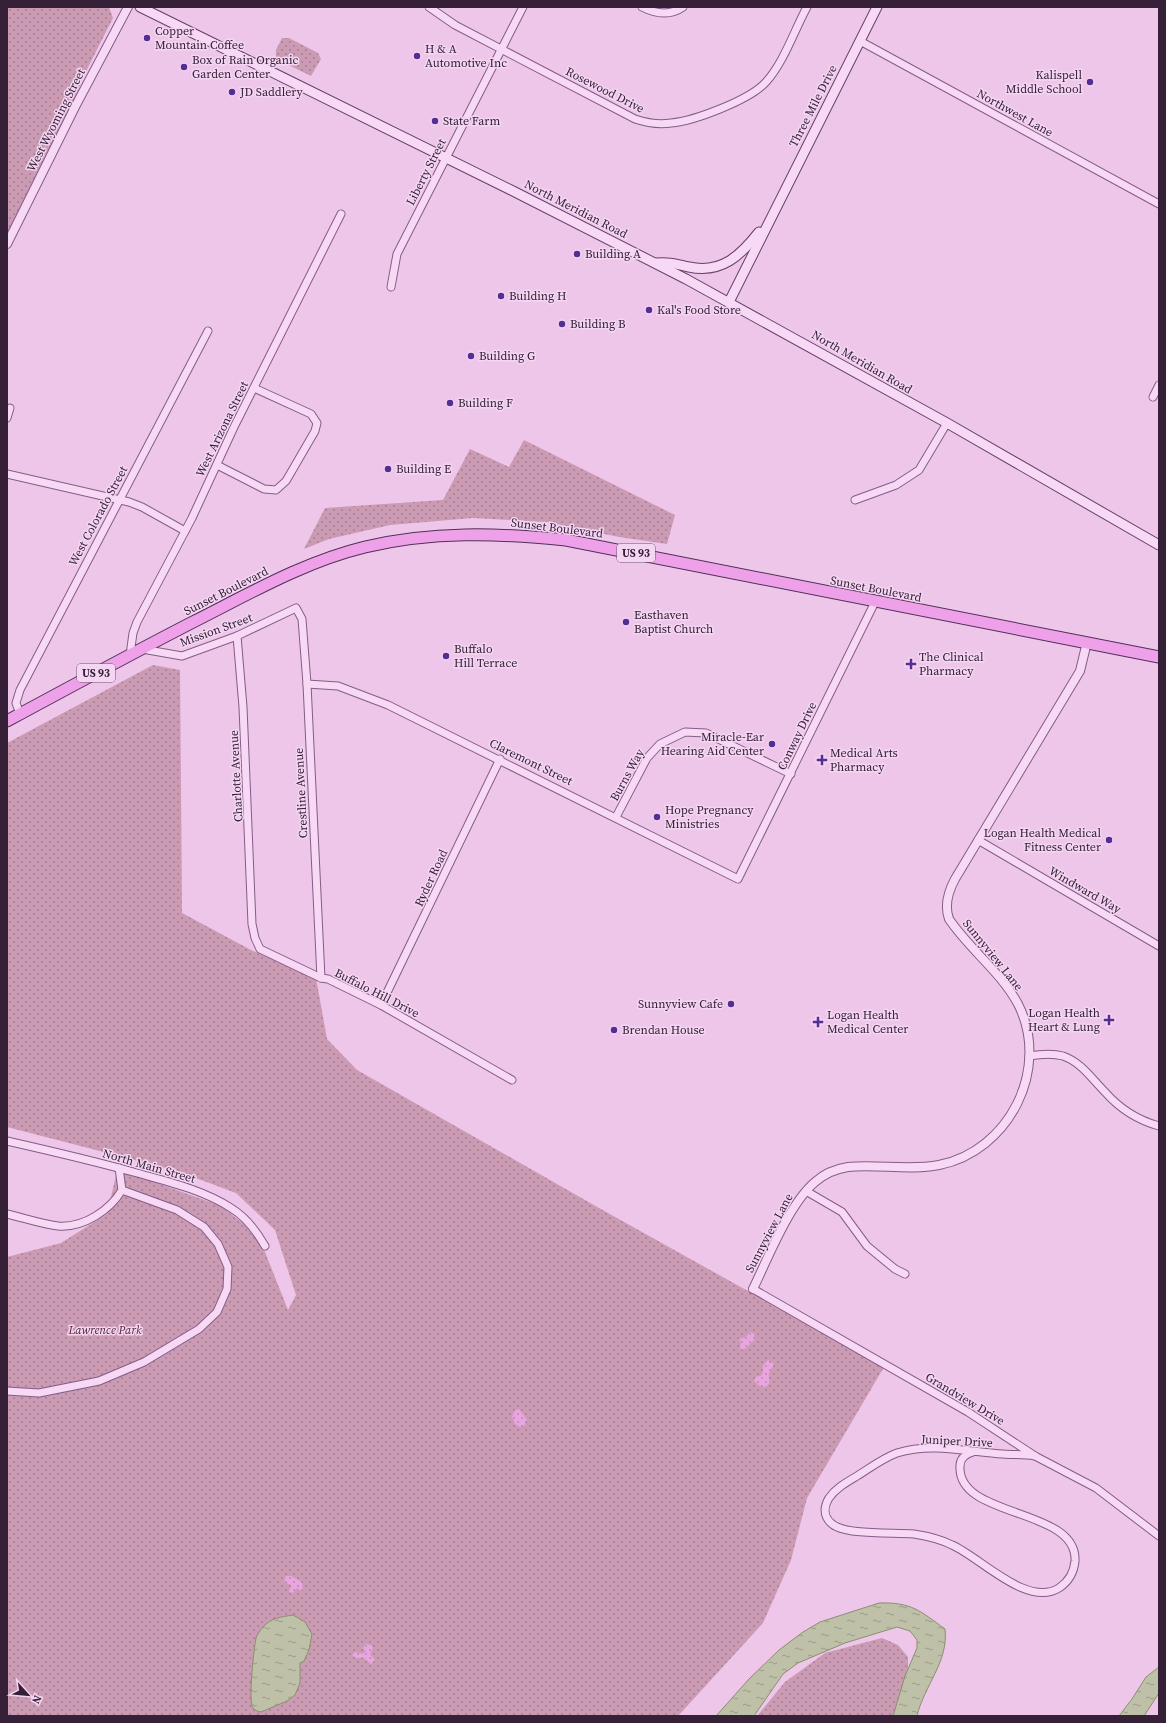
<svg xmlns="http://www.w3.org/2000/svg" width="1166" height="1723" viewBox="0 0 1166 1723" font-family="'Source Serif 4',serif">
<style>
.grass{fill:url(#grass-dots)}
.sand{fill:url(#sand-dots)}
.water{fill:url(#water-ripples);stroke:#8b8f6e}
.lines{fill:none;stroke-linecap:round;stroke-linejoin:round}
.minor-casing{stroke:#845c88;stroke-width:9}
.tertiary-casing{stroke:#845c88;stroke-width:10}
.secondary-casing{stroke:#65406a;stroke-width:11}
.primary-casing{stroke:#503056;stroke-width:13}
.minor{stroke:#f8d9f5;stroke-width:7}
.tertiary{stroke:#f8d9f5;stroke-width:8}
.secondary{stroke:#f8d9f5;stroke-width:9}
.primary{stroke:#eea0e9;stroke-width:11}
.poi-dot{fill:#552e95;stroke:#f5d6f2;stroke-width:1.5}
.labels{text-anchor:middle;stroke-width:3;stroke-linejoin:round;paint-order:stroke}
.shield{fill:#f5d6f2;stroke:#6f5770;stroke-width:1}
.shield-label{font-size:11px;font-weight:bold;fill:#352038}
.poi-label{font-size:12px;fill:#352038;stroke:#f5d6f2;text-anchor:start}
.street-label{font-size:12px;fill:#352038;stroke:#f5d6f2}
.park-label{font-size:12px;font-style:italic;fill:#542738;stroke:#f5d6f2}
</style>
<defs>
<pattern id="grass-dots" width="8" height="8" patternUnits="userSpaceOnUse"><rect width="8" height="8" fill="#cb9ab3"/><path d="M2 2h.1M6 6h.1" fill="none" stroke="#a67d93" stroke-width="1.8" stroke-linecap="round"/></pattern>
<pattern id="sand-dots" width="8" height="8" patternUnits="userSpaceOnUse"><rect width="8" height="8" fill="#e8a5e0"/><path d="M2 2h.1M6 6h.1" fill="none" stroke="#bd86b7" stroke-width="1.8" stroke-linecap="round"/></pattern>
<pattern id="water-ripples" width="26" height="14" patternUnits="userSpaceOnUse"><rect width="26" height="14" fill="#bec1a7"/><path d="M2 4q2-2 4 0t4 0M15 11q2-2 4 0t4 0" fill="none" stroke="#9b9c89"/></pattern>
</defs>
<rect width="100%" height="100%" fill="#edc6ea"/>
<g class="grass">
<polygon points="7,7 109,7 113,18 83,77 70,112 7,237"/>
<polygon points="282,38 289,38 318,53 321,59 311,76 276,59 276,50"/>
<polygon points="524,440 675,515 667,544 619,537 547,522 473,518 390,525 329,539 304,549 325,508 443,500 470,449 509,467"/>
<polygon points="153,665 180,670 182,913 251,950 316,978 327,1039 357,1070 599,1208 884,1367 807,1498 791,1560 763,1623 678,1716 7,1716 7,1257 61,1243 107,1214 117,1171 135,1175 221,1206 245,1225 263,1247 288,1310 296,1295 275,1230 236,1193 177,1171 7,1127 7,743"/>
<polygon points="882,1638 898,1645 908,1657 908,1682 897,1716 757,1716 785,1682 825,1653"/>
</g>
<g class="sand">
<polygon points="750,1332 754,1334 755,1339 745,1349 741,1350 740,1347 741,1342 739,1339 746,1337"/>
<path d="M 768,1360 L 774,1364 C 773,1368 771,1369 769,1373 C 768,1376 770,1379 769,1383 C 766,1391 756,1385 754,1380 L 756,1377 L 762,1375 L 763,1366 Z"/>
<polygon points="519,1409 527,1420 524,1426 520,1427 515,1424 512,1417 515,1410"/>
<polygon points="286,1576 291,1576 302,1582 303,1590 301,1591 297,1588 293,1593 289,1592 291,1585 284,1582"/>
<polygon points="366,1644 371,1645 373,1648 370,1654 375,1660 371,1664 364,1658 356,1658 352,1655 355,1652 363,1654 366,1651 363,1648"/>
</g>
<g class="water">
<path d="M 879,1603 C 912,1602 920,1611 945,1629 C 949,1661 924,1686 917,1716 L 893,1716 L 905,1676 L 917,1648 L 917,1640 L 910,1631 L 897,1627 L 845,1643 L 798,1663 L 783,1674 L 754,1716 L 716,1716 L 749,1679 L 779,1650 L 803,1632 L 820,1622 Z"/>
<path d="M 293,1615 L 305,1622 L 312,1634 L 309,1650 L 304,1661 L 300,1663 L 300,1683 L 295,1695 L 287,1701 L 261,1712 C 258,1712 255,1710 253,1708 C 248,1702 254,1647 256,1638 C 257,1635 260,1630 263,1627 C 271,1618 281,1617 293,1615 Z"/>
<polygon points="1159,1667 1159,1693 1144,1716 1119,1716 1132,1699 1146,1677"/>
</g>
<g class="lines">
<defs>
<g id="minor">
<path d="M 429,7 L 455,25 L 635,119 C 647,123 658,125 671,123 C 694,121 750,100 766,82 C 784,62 794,31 807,7"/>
<path d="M 642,7 C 656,14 670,16 683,7"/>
<polyline points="860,41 1159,204"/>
<polyline points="391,287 397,254 523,7"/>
<polyline points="1153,397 1159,385"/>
<polyline points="7,418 10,408"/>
<polyline points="217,465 264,489 276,490 286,481 315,431 317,423 311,414 254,388"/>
<polyline points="7,474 129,502 142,507 185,531"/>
<polyline points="855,500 896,485 919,470 947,423"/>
<polyline points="237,636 243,707 252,924 255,938 260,949 321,978 328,979 381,1005 512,1080"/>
<polyline points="142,649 182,656 237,636 296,608 302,619 307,684 321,978"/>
<polyline points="130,655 133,633 137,622 192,518 234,427 341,214"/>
<polyline points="307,684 338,686 388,705 738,879 875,602"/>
<polyline points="20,714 16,703 20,690 208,331"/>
<polyline points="616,817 647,758 660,744 685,732 706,733 791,774"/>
<polyline points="978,840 1159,946"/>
<polyline points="381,1005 500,759"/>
<path d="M 1029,1056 C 1041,1054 1052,1053 1063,1056 C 1081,1062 1092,1079 1105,1092 C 1120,1109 1137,1120 1159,1126"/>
<path d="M 7,1141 C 51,1151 94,1161 137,1173 C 169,1182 203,1190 231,1208 C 246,1217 257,1232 265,1246"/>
<polyline points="806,1191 842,1212 867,1246 895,1269 905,1274"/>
<path d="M 7,1214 C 24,1218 41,1224 58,1226 C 84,1228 110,1210 122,1190 L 119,1168"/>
<polyline points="753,1289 968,1412 1035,1456 1096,1488 1159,1536"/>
<polyline points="7,1391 39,1393 99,1381 144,1362 199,1329 217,1312 227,1289 228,1267 218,1244 204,1227 177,1210 122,1190"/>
<path d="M 973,1452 C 966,1454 960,1458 960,1466 C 957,1519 1078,1507 1075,1561 C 1074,1572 1068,1582 1059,1588 C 1027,1608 980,1557 952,1545 C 940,1539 927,1536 914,1534 C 895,1532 844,1536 831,1523 C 823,1516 824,1506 829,1498 C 836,1488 847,1482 857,1476 C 870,1468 883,1458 897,1453 C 931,1442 969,1452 1003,1454 C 1014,1455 1024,1454 1035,1456"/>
</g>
<g id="tertiary">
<polyline points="7,244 75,107 128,7"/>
<path d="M 753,1289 C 768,1258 789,1204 815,1182 C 824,1174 835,1169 848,1167 C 878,1164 909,1171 939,1165 C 1009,1151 1051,1069 1018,1004 C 1001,972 970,950 949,919 C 944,905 948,892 955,879 L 1080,671 L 1087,642"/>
</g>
<g id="secondary">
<polyline points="140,7 513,191 686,279 947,423 1159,545"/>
<path d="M 656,263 C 671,262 675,264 689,267 C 722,274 741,255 759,232"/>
<polyline points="729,302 877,7"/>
</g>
<path id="primary" d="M 7,721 C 68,688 129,655 191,623 C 247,595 303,562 365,547 C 432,531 498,533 566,540 L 1159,657"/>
</defs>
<use href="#minor" class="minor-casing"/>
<use href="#tertiary" class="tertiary-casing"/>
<use href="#secondary" class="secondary-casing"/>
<use href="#primary" class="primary-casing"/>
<use href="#minor" class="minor"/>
<use href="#tertiary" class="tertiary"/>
<use href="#secondary" class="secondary"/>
<use href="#primary" class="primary"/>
</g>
<g class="poi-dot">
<circle cx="147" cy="38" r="4"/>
<circle cx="417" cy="56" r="4"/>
<circle cx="184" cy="67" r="4"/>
<circle cx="1090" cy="82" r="4"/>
<circle cx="232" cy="92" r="4"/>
<circle cx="435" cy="121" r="4"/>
<circle cx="577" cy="254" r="4"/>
<circle cx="501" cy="296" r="4"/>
<circle cx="649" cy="310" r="4"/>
<circle cx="562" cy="324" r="4"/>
<circle cx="471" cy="356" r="4"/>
<circle cx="450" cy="403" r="4"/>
<circle cx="388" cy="469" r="4"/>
<circle cx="626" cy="622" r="4"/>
<circle cx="446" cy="656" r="4"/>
<path d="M909 658h4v4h4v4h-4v4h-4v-4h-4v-4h4z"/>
<circle cx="772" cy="744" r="4"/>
<path d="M820 754h4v4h4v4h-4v4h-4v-4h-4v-4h4z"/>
<circle cx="657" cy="817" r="4"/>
<circle cx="1109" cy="840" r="4"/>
<circle cx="731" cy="1004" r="4"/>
<path d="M1107 1014h4v4h4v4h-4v4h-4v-4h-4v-4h4z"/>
<path d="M816 1016h4v4h4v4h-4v4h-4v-4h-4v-4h4z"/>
<circle cx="614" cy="1030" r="4"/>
</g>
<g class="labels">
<g class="shield">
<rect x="617" y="544" width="38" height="18" rx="3"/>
<rect x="77" y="664" width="38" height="18" rx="3"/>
</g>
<g class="shield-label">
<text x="636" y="557">US 93</text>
<text x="96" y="677">US 93</text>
</g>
<g class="poi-label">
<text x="155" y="35">Copper<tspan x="155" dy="14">Mountain Coffee</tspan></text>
<text x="425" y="53">H &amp; A<tspan x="425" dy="14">Automotive Inc</tspan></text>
<text x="192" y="64">Box of Rain Organic<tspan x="192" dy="14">Garden Center</tspan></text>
<text x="1082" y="79" text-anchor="end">Kalispell<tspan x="1082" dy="14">Middle School</tspan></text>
<text x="240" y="96">JD Saddlery</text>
<text x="443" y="125">State Farm</text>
<text x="585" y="258">Building A</text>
<text x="509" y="300">Building H</text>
<text x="657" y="314">Kal's Food Store</text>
<text x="570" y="328">Building B</text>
<text x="479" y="360">Building G</text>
<text x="458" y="407">Building F</text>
<text x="396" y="473">Building E</text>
<text x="634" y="619">Easthaven<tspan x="634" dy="14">Baptist Church</tspan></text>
<text x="454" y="653">Buffalo<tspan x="454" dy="14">Hill Terrace</tspan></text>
<text x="919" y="661">The Clinical<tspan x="919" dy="14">Pharmacy</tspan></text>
<text x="764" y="741" text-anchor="end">Miracle-Ear<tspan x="764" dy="14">Hearing Aid Center</tspan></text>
<text x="830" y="757">Medical Arts<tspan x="830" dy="14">Pharmacy</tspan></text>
<text x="665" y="814">Hope Pregnancy<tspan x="665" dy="14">Ministries</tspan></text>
<text x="1101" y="837" text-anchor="end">Logan Health Medical<tspan x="1101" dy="14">Fitness Center</tspan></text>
<text x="723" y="1008" text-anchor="end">Sunnyview Cafe</text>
<text x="1100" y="1017" text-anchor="end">Logan Health<tspan x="1100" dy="14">Heart &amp; Lung</tspan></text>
<text x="827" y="1019">Logan Health<tspan x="827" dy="14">Medical Center</tspan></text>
<text x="622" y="1034">Brendan House</text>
</g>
<g class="street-label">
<text transform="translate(605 90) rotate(27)" y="4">Rosewood Drive</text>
<text transform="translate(813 106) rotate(-63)" y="4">Three Mile Drive</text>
<text transform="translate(1015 113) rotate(29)" y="4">Northwest Lane</text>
<text transform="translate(56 120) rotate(-63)" y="4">West Wyoming Street</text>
<text transform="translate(426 172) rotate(-63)" y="4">Liberty Street</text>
<text transform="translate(576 209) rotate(27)" y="4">North Meridian Road</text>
<text transform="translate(862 362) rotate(30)" y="4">North Meridian Road</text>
<text transform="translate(222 429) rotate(-64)" y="4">West Arizona Street</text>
<text transform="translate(98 516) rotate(-62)" y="4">West Colorado Street</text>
<text transform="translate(557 528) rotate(7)" y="4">Sunset Boulevard</text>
<text transform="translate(876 589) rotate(11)" y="4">Sunset Boulevard</text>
<text transform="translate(226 591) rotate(-27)" y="4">Sunset Boulevard</text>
<text transform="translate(216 630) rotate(-20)" y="4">Mission Street</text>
<text transform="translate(797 736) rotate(-64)" y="4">Conway Drive</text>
<text transform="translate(531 762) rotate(26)" y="4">Claremont Street</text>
<text transform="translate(627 775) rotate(-61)" y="4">Burns Way</text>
<text transform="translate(236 776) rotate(-93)" y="4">Charlotte Avenue</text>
<text transform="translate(301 793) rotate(-93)" y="4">Crestline Avenue</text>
<text transform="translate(431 878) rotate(-65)" y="4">Ryder Road</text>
<text transform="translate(1085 890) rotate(30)" y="4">Windward Way</text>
<text transform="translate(993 955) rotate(51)" y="4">Sunnyview Lane</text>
<text transform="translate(377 993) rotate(27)" y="4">Buffalo Hill Drive</text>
<text transform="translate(149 1166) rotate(16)" y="4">North Main Street</text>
<text transform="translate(769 1233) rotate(-62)" y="4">Sunnyview Lane</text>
<text transform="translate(965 1399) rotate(31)" y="4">Grandview Drive</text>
<text transform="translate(957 1441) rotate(3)" y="4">Juniper Drive</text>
</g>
<g class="park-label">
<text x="105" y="1334">Lawrence Park</text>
</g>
</g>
<rect width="1166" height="1723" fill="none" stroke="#352038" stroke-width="16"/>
<g transform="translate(28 1695) rotate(117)" stroke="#f5d6f2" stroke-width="3" paint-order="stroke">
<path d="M0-3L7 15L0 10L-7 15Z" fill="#352038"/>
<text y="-6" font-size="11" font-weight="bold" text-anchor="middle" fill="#352038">N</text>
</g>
</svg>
